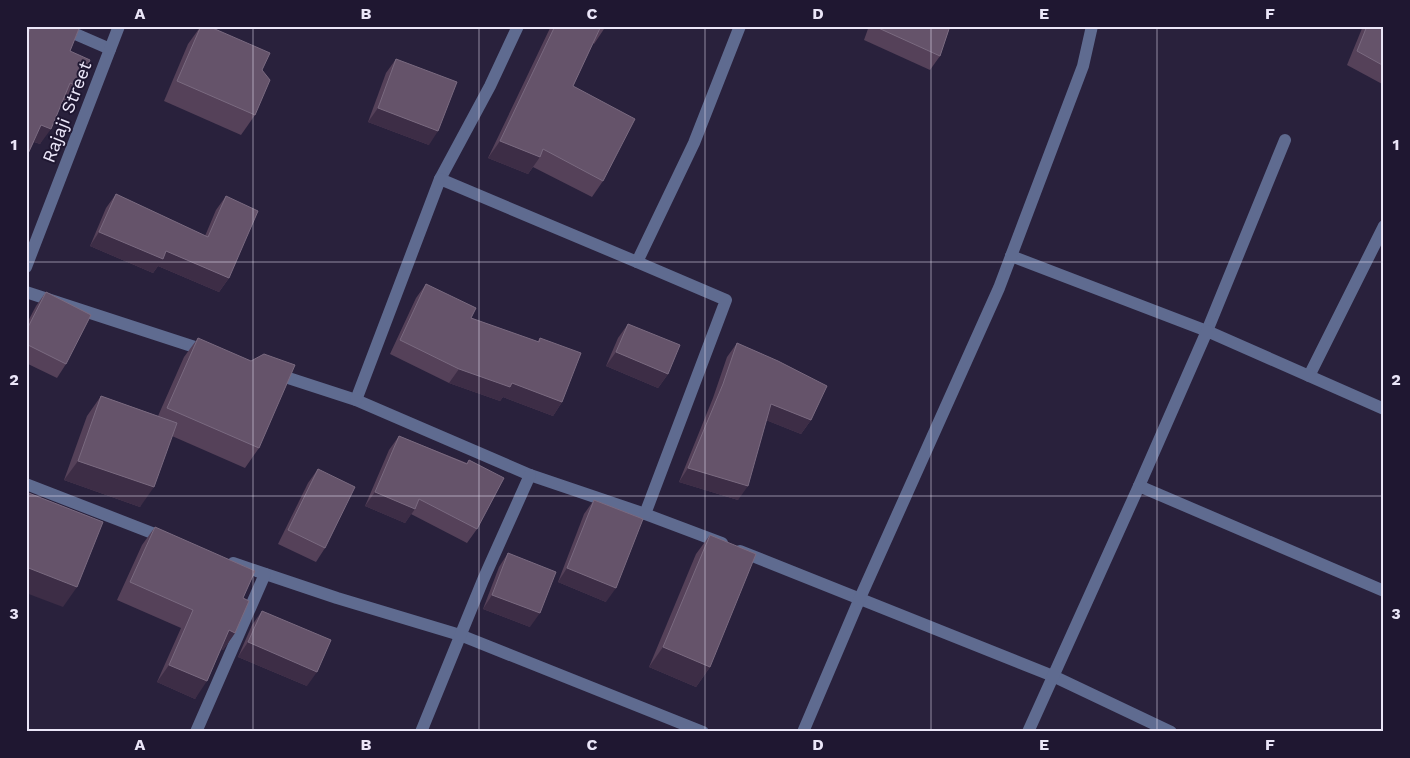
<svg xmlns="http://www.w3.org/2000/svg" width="1410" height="758" viewBox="0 0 1410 758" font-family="'Work Sans',sans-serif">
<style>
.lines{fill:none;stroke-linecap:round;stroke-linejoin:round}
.minor{stroke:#5f6b90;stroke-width:12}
.wall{fill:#554159}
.shaded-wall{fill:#3d2d46}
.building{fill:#65536a;stroke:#7a6a80}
.grid{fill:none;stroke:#ebe6f8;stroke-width:1;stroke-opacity:0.55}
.labels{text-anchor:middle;stroke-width:4;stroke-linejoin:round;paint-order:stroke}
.street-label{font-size:18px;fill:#ebe6f8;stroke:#1f1731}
.neatline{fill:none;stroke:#ebe6f8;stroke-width:2}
.grid-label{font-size:16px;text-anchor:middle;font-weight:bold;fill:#ebe6f8}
</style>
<rect width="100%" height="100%" fill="#29213c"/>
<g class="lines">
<g class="minor">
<polyline points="57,26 110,49"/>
<polyline points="440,179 490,86 518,26"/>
<polyline points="1011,256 1207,331 1285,140"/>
<polyline points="26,267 119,26"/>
<polyline points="26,292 207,351"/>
<polyline points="273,373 356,400 530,475 645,514 722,543"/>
<polyline points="1309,376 1384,226"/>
<polyline points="356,400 440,179 637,262"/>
<polyline points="26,484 165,538"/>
<polyline points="1139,486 1207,331 1384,409"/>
<polyline points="645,514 726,300 637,262 694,143 740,26"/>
<polyline points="740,551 1053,676 1171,732"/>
<polyline points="233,563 337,598 460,635 703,732"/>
<polyline points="196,732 265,574"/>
<polyline points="421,732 483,580 530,475"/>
<polyline points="803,732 860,598 999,288 1083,66 1092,26"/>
<polyline points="1028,732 1139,486 1384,591"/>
</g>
</g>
<g class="wall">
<polygon points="30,26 80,26 70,51 78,86 67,102 63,100 40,144 34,142 26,158 26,31"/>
<polygon points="201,26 208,26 262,70 255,115 241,135 164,101 188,44"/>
<polygon points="551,26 606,26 594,44 593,43 573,86 603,181 592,197 533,167 528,174 488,158"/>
<polygon points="869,26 950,26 940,56 930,70 864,40"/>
<polygon points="1363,26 1384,26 1384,85 1347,65"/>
<polygon points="396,59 429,145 368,122 386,73"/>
<polygon points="116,194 205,236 216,210 226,196 229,278 219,292 158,266 153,273 90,246 106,208"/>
<polygon points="426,284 471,318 537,342 540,338 562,402 553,416 503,397 500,401 449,383 390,354 416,298"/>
<polygon points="46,292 66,364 57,378 26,363 26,325 36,306"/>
<polygon points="628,324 668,374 658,388 606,366 618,338"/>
<polygon points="198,338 259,448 245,468 172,436 140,507 64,480 87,416 101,396 158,416 184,357"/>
<polygon points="737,343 811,420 801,434 766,420 738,500 679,482 713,398 727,357"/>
<polygon points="399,436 467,463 469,460 477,529 467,543 411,514 405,523 365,506 389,450"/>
<polygon points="318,469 325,548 316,562 278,544 308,483"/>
<polygon points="594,500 606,602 558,582 584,514"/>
<polygon points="155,527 235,633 223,650 221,649 195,699 157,682 181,628 117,600 142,545"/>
<polygon points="710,535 710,667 696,687 649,667 696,554"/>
<polygon points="508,553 530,627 483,609 499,567"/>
<polygon points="262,611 307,686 238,657 252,625"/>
</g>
<g class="shaded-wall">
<polygon points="378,108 438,131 429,145 368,122"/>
<polygon points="41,125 51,129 40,144 30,140"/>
<polygon points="500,141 540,157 528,174 488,158"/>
<polygon points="99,232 166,251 229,278 219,292 158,266 153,273 90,246"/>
<polygon points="616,352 668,374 658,388 606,366"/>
<polygon points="459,369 512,383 562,402 553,416 503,397 500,401 449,383"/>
<polygon points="771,404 811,420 801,434 761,418"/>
<polygon points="78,461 154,487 140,507 64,480"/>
<polygon points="688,468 748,486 738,500 679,482"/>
<polygon points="375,492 415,509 405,523 365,506"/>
<polygon points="26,567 77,587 63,607 26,593"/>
<polygon points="567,568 616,588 606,602 558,582"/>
<polygon points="492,595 540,613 530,627 483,609"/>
<polygon points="229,630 235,633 223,650 217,648"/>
<polygon points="248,642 317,672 307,686 238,657"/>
<polygon points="663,647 710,667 696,687 649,667"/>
<polygon points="169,665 207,681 195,699 157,682"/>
</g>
<g class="building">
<polygon points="31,26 80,26 70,51 90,60 78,86 70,83 51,129 41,125 26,158 26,33 28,34"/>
<polygon points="201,26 208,26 270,53 262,70 270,80 255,115 177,81"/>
<polygon points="555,26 601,26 573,86 635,119 603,181 543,149 540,157 500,141"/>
<polygon points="874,26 950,26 940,56"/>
<polygon points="1367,26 1384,26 1384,66 1357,51"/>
<polygon points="396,59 457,82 438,131 378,108"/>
<polygon points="116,194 208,237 226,196 258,211 229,278 166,251 163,259 99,232"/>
<polygon points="426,284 476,308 471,318 539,342 540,338 581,353 562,402 512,383 510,387 459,369 400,340"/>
<polygon points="46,292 91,315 66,364 26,344 26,331"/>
<polygon points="628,324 680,345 668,374 616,352"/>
<polygon points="198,338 251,361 264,354 295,365 259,448 167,408"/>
<polygon points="737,343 778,361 827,386 811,420 771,404 748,486 688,468 723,384"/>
<polygon points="101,396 177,423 154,487 78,461"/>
<polygon points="399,436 467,464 469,460 504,478 477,529 419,499 415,509 375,492"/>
<polygon points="318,469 355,487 325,548 288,530"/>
<polygon points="26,492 103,522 77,587 26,567"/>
<polygon points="594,500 643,519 616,588 567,568"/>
<polygon points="155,527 255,571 243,598 249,601 235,633 229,630 207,681 169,665 193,610 130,582"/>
<polygon points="710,535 756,554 710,667 663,647"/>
<polygon points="508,553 556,572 540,613 492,595"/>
<polygon points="262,611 331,640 317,672 248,642"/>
</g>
<path class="grid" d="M 253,26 L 253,732M 479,26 L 479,732M 705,26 L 705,732M 931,26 L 931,732M 1157,26 L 1157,732M 26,262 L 1384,262M 26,496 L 1384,496"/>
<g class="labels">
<g class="street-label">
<text transform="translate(67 112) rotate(-69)" y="6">Rajaji Street</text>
</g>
</g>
<rect width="1410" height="758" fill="none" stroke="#1f1731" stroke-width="55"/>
<rect x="28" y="28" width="1354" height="702" class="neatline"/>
<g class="grid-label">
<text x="140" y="19">A</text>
<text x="366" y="19">B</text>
<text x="592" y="19">C</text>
<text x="818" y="19">D</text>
<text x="1044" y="19">E</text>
<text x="1270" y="19">F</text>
<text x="14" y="150">1</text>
<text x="1396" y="150">1</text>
<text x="14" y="385">2</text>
<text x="1396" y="385">2</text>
<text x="14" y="619">3</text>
<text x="1396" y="619">3</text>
<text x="140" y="750">A</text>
<text x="366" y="750">B</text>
<text x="592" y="750">C</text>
<text x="818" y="750">D</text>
<text x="1044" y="750">E</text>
<text x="1270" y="750">F</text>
</g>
</svg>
